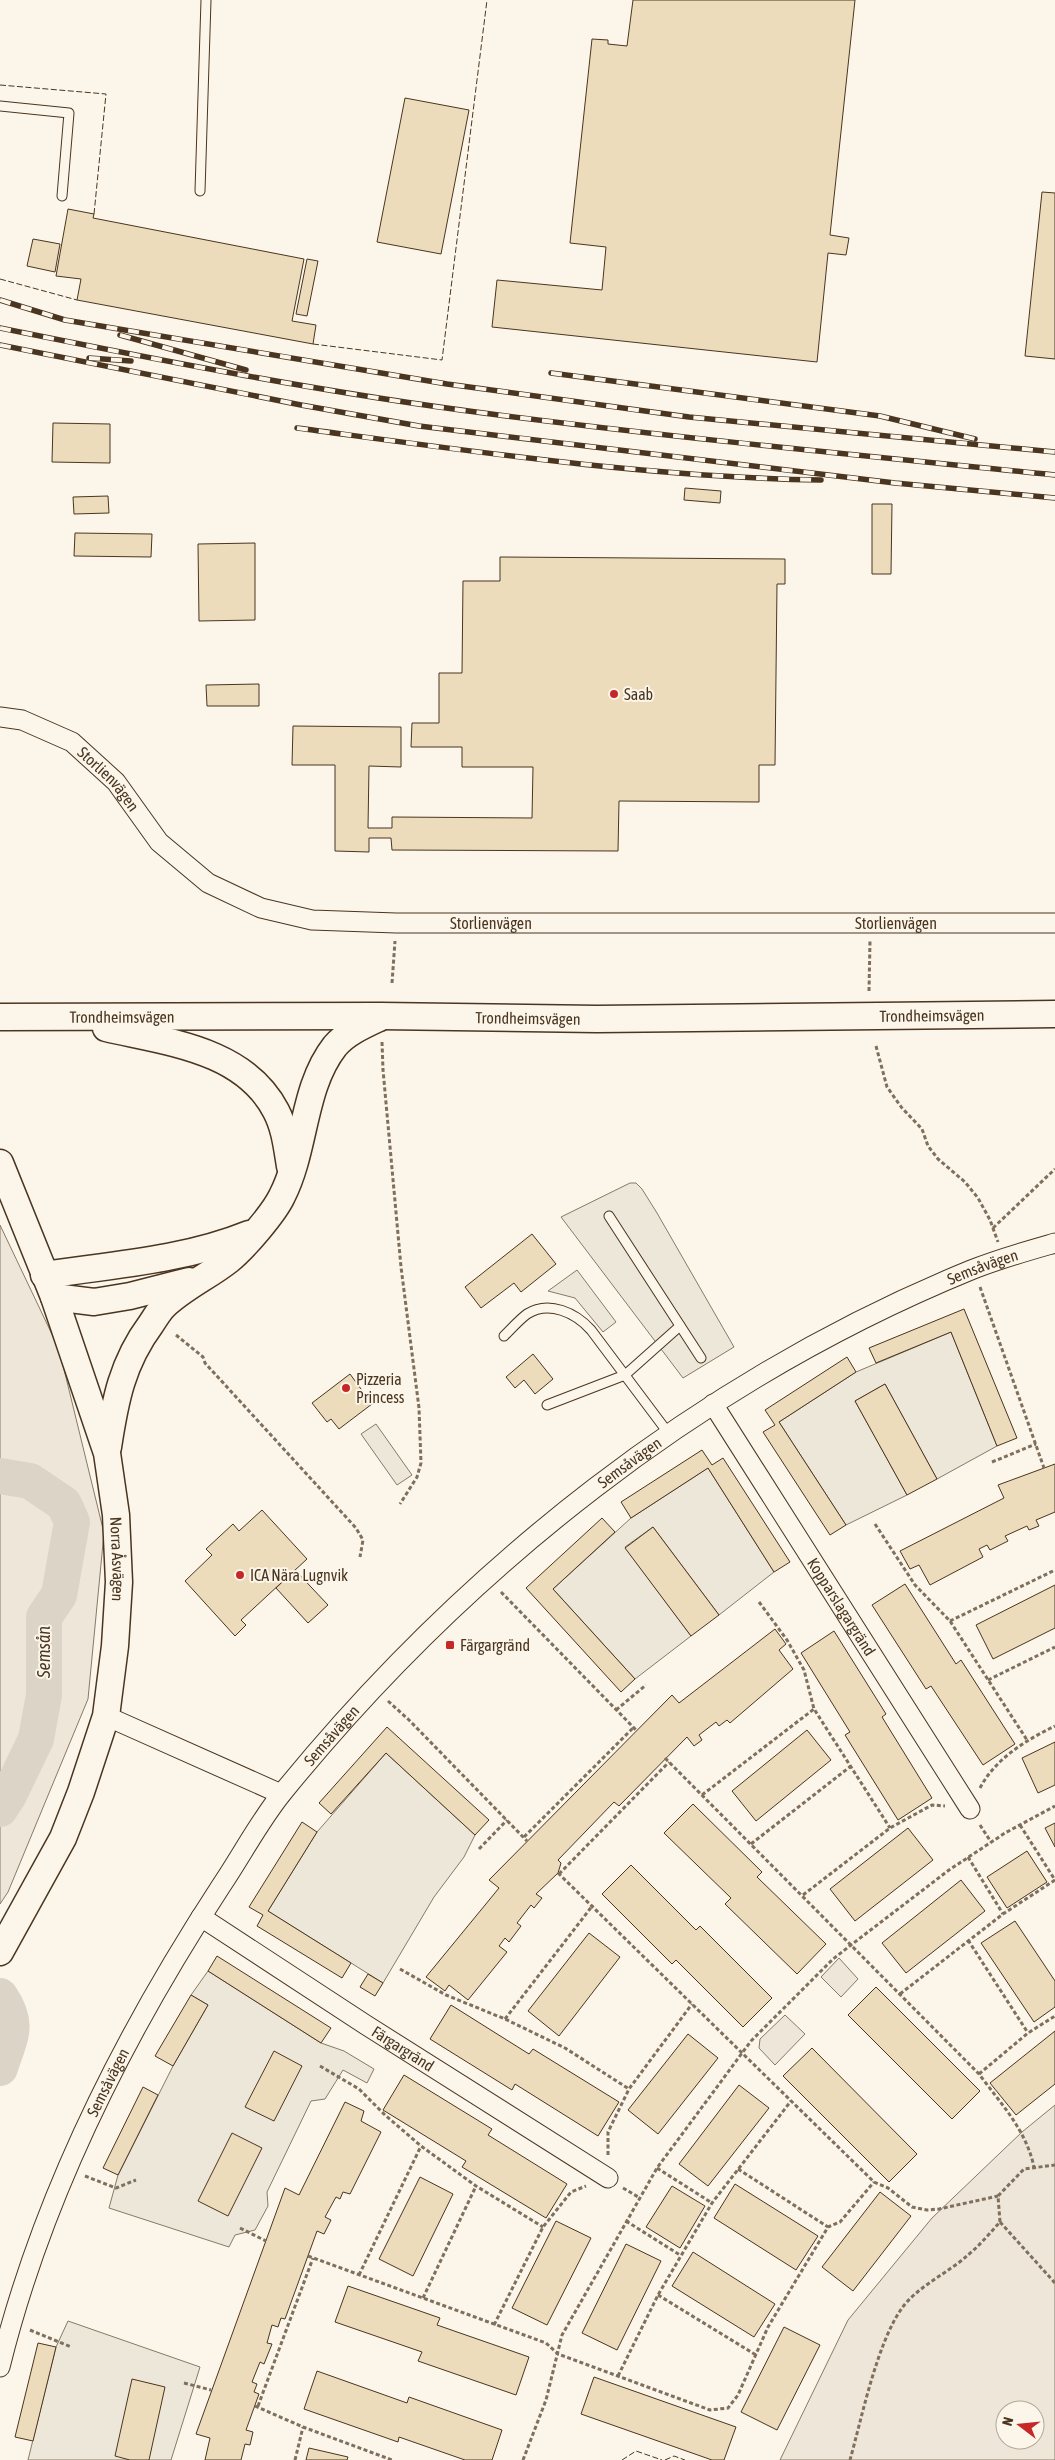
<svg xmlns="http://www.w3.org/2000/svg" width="1055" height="2460" viewBox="0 0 1055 2460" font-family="'Asap Condensed',sans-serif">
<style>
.green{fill:#ede6d9;stroke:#887966;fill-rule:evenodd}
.parking{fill:#ede7d9;stroke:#887966}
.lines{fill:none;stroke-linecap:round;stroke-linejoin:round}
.river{stroke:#dcd4c6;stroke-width:36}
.building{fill:#ecdcbc;stroke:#4a3520}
.lane-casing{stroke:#4a3520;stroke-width:11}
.street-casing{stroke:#4a3520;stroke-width:21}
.secondary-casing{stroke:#4a3520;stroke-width:29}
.path{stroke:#7f6f5c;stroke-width:3;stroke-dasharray:4 2.5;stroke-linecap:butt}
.lane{stroke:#fbf6e9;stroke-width:9}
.street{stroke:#fbf6e9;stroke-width:19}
.secondary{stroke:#fbf6e9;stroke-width:26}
.rail-casing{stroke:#4a3520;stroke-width:5.5}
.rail{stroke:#fbf6e9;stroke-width:4;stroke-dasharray:11;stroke-linecap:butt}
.fence{stroke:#4a3520;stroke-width:1;stroke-dasharray:6 2.5;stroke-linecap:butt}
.poi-dot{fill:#c62828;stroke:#fbf6e9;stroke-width:2}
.labels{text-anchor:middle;stroke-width:4;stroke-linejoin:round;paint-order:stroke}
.poi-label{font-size:16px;fill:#4a3520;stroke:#fbf6e9;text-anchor:start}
.street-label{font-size:16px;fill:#4a3520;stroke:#fbf6e9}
.water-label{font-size:18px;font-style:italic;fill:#4a3520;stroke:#fbf6e9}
</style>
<rect width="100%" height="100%" fill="#fbf6e9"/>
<g class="green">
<polygon points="0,1225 59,1349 104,1533 88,1699 8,1892 0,1904"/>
<polygon points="839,1958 858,1979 841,1997 821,1977"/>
<polygon points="785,2015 805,2034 775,2065 759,2048 760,2039"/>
<path d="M 1055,2105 L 1055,2460 L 780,2460 L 848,2320 L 932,2218 L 1022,2132 ZM 1005,2410 L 1035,2410 L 1035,2440 L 1005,2440 Z"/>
</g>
<g class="parking">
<polygon points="630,1183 636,1183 642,1189 657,1213 734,1347 683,1378 561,1217"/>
<polygon points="577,1270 616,1322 603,1332 575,1298 548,1291"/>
<polygon points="951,1332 997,1446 937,1479 885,1384 855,1401 907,1495 846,1525 779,1422 856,1372"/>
<polygon points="376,1424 412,1475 397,1485 361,1434"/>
<polygon points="708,1468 774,1572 719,1615 653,1527 625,1547 691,1636 635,1679 553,1589 631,1518"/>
<polygon points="386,1753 475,1835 464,1857 434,1897 383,1983 268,1911 317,1832"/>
<polygon points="208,1971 321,2043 344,2051 374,2069 367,2083 343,2070 325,2099 311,2101 267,2192 268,2206 255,2230 235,2235 229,2247 109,2208 118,2175 173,2066 208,2005 191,1995"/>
<polygon points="68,2321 200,2367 171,2460 28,2460 56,2347"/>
</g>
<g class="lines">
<g class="river">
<polyline points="0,1476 30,1481 64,1504 72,1522 59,1595 44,1617 44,1695 36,1739 9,1795 0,1809"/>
<path d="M 0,1996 C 20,2025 10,2036 0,2068"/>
</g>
</g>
<g class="building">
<polygon points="633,0 855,0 830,235 849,238 846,255 828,253 817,362 492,327 497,280 602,290 606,247 570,243 592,39 608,40 608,44 627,46"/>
<polygon points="405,98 469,110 441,254 377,242"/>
<polygon points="1042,192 1055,193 1055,359 1025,356"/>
<polygon points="68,209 94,214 93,218 304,259 292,321 316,325 313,344 77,300 81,279 56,276"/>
<polygon points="33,239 60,244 55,272 27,266"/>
<polygon points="307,259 318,261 307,316 296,314"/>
<polygon points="53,423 110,424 110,463 52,462"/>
<polygon points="685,488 721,491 720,503 684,500"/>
<polygon points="108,496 109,513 74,514 73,497"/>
<polygon points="872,504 892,504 891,574 872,574"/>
<polygon points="75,533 152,534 151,557 74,556"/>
<polygon points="255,543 255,620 199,621 198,544"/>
<polygon points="500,557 785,559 785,584 777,584 775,765 759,765 759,802 619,801 618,851 392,850 391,838 369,838 369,852 335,851 335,765 292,765 293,726 401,727 401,767 369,766 368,828 392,828 392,817 532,818 533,767 462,767 462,747 411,747 412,723 439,723 439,673 462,673 463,581 500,581"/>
<polygon points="259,684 259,706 207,706 206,685"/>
<polygon points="532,1234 556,1264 521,1292 514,1283 481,1308 465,1287"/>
<polygon points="964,1309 1017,1438 997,1446 951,1332 876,1363 869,1348"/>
<polygon points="533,1354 553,1379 535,1394 524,1380 515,1388 506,1377"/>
<polygon points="847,1357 856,1372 779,1422 846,1525 830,1535 763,1432 775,1425 765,1410"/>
<polygon points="350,1374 372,1404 339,1429 331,1419 327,1422 312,1403"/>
<polygon points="885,1384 937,1479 907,1495 855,1401"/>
<polygon points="702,1450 712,1465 723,1458 790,1562 774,1572 708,1468 631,1518 621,1502"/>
<polygon points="1055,1464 1055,1512 1036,1520 1039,1526 1029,1530 1027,1526 1005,1536 1008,1541 990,1550 987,1545 979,1549 983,1557 930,1585 919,1565 910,1569 900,1551 1004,1498 998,1485"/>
<polygon points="262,1510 307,1559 241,1620 246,1625 235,1636 185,1581 212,1555 206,1549 233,1524 239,1531"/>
<polygon points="602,1518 615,1532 553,1589 635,1679 621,1692 526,1588"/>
<polygon points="653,1527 719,1615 691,1636 625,1548"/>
<polygon points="295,1570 328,1605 308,1623 276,1588"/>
<polygon points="905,1584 956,1664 961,1660 1015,1744 983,1765 931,1686 926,1689 872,1605"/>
<polygon points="1055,1585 1055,1628 993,1659 976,1625"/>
<polygon points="775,1629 786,1644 779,1650 793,1669 730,1723 727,1720 719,1726 716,1722 699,1735 702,1740 694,1746 687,1737 619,1806 614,1802 558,1860 561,1863 558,1873 536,1894 542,1898 534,1908 531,1905 517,1923 521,1926 509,1942 505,1938 499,1946 507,1952 468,2000 449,1985 445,1991 426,1977 499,1888 489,1880 672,1695 679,1703"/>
<polygon points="834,1631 886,1714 882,1717 932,1798 898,1820 845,1735 850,1732 801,1653"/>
<polygon points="387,1727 489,1820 475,1835 386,1753 331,1814 319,1803"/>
<polygon points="807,1730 831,1760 756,1821 732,1791"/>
<polygon points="1055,1742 1055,1785 1038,1793 1022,1758"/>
<polygon points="693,1804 762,1872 757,1877 826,1944 797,1974 725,1904 731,1898 664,1833"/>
<polygon points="302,1822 317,1832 268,1911 351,1963 342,1978 257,1926 263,1915 249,1907"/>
<polygon points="1055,1823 1055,1847 1045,1828"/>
<polygon points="908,1828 933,1860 855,1921 830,1889"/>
<polygon points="1027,1851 1047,1882 1007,1908 987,1877"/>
<polygon points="631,1865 696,1930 700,1926 772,1998 743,2027 676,1960 672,1964 602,1894"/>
<polygon points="961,1880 985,1911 906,1973 882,1943"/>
<polygon points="1015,1921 1055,1981 1055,2007 1034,2022 981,1943"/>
<polygon points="589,1933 620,1957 559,2036 528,2011"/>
<polygon points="217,1956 331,2028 321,2043 208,1971"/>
<polygon points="368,1974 383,1983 375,1996 360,1987"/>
<polygon points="876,1987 980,2091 952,2119 848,2015"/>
<polygon points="191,1995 208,2005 173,2066 155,2056"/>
<polygon points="451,2005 529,2054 533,2049 619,2102 598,2136 515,2084 512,2090 430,2039"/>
<polygon points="1055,2031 1055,2084 1016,2115 990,2083"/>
<polygon points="688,2034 718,2058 658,2134 628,2110"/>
<polygon points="812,2048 917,2154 889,2182 783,2076"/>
<polygon points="274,2051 302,2066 274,2121 245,2107"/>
<polygon points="404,2075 492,2129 488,2135 567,2184 546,2218 462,2167 466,2161 383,2110"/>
<polygon points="739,2085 769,2108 708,2186 679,2164"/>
<polygon points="143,2087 158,2095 118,2175 103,2168"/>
<polygon points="345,2102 364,2111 361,2121 381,2132 350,2194 343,2192 340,2199 336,2197 325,2217 331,2220 324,2234 317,2231 285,2319 281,2318 278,2327 272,2325 267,2343 272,2344 264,2364 260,2362 252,2382 257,2384 254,2392 259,2394 246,2430 253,2432 250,2445 245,2444 241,2460 205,2460 210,2438 196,2434 285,2188 299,2195"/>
<polygon points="232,2133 262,2148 228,2216 198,2201"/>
<polygon points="420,2177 453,2194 413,2276 379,2259"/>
<polygon points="735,2184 818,2236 796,2270 714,2218"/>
<polygon points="672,2186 705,2206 680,2248 646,2227"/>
<polygon points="880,2192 911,2216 853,2291 822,2267"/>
<polygon points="556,2221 591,2238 547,2325 512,2308"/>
<polygon points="626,2244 661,2261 617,2350 582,2333"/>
<polygon points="693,2252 775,2304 754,2337 672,2286"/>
<polygon points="348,2286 440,2318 437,2325 529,2357 516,2395 418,2361 422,2352 335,2322"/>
<polygon points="784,2327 820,2345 777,2430 741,2412"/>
<polygon points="38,2343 56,2347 33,2441 15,2437"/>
<polygon points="317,2371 407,2403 409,2397 502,2430 492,2460 465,2460 399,2437 398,2442 304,2409"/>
<polygon points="594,2377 736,2427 724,2460 712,2460 581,2414"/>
<polygon points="132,2379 165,2387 149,2460 130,2460 115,2456"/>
<polygon points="309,2448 348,2457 347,2460 306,2460"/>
</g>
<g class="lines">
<defs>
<g id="lane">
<polyline points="0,106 69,113 62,196"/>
<polyline points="200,191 206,0"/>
<polyline points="609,1216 701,1358"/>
<path d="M 504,1336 C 511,1329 519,1320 527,1314 C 549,1300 576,1313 591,1330 L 669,1434"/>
<polyline points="547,1405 625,1375 680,1326"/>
</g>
<g id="street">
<path id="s1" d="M 0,717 L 22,720 L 72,742 L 116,782 L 159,842 L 208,883 L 261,908 L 312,920 L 396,923 L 1055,923"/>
<path id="s2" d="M 713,1404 L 970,1809"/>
<polyline points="106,1716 281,1794"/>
<path id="s3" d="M 201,1917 L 366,2025 L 608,2178"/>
<path id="s4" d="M 0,2367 C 42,2196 125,2033 221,1886 C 242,1855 260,1820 283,1792 C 466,1567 702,1380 971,1270 C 998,1259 1027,1251 1055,1243"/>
</g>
<g id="secondary">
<path id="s5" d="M 0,1017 L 381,1016 L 597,1019 L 1055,1014"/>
<path d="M 106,1028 C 166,1042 244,1049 276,1111 C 285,1128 287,1148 290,1166"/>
<path id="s6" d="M 0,1163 L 54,1297 L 107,1453 L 116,1515 L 119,1582 L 115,1646 L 106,1716 L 81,1792 L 63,1838 L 0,1952"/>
<path d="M 44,1275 C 113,1265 185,1260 249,1234"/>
<polyline points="54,1297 94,1302 130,1296 189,1281"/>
<path d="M 108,1447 C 115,1401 122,1363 151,1324 C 155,1318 159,1311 164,1306 C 184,1287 209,1276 229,1260 C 244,1248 274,1213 282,1196 C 306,1149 302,1088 335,1046 C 346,1033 364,1025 379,1018"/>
</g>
</defs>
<use href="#lane" class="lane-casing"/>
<use href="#street" class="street-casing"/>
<use href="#secondary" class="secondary-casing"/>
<g class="path">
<polyline points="392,983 395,941"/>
<polyline points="869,991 870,941"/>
<polyline points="382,1042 383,1070 401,1267 419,1408 421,1463 417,1477 400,1504"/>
<polyline points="876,1046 887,1087 902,1108 922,1129 928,1146 938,1159 965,1182 978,1198 990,1220 998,1242"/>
<polyline points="993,1228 1055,1169"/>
<polyline points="980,1287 1044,1468"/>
<polyline points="176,1335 203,1357 205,1363 356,1528 363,1540 360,1557"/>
<polyline points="992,1462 1036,1444"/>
<polyline points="875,1524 915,1585 950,1621 1027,1740"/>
<polyline points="501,1592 637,1731"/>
<polyline points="759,1602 787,1640 804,1670 814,1709 890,1828"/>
<polyline points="950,1621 1055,1570"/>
<polyline points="988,1680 1055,1647"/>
<polyline points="388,1701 409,1720 527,1841"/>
<polyline points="616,1710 646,1685"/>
<path d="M 665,1758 L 979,2074 C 1002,2105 1026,2130 1034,2167"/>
<path d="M 980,1788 C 995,1759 1026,1740 1055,1726"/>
<polyline points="702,1795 814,1709"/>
<polyline points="980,1825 991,1842"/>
<polyline points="1020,1825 1055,1880"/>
<polyline points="524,1837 633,1728"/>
<polyline points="751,1844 851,1766"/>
<polyline points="479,1849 507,1820"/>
<polyline points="968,1857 1003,1914"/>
<polyline points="558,1873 874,2182 888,2188 912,2207 927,2210 939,2209 998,2196"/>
<polyline points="559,1874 669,1762"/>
<polyline points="803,1895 890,1828 932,1805 945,1806"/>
<polyline points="968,1940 1028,2033"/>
<polyline points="400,1969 446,1995 505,2019 565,2048 629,2089"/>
<polyline points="900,1994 1003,1914 1055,1880"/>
<polyline points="505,2019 593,1905"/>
<polyline points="320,2066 359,2089 385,2115 421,2146 476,2186 543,2227"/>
<polyline points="979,2074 1028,2033 1055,2016"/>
<polyline points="608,2155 608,2132 629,2089 692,2004"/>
<polyline points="657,2168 712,2203"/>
<polyline points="738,2169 828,2227"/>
<polyline points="85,2176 116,2188 136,2180"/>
<polyline points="623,2188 640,2198"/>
<polyline points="626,2221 680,2255"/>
<polyline points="1000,2222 1055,2283"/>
<polyline points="240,2228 266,2241"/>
<polyline points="308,2256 546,2343 558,2354 710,2410 728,2408 738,2395 768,2327 828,2227 840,2222 874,2182"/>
<polyline points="359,2275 421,2146"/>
<polyline points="658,2295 756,2355"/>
<polyline points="423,2298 476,2186"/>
<polyline points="494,2325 543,2227 571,2192 586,2186"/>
<polyline points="30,2330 71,2347"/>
<polyline points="618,2376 658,2295 712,2203 791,2101"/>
<polyline points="184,2383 211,2390"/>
<polyline points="255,2406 303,2427 392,2460"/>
<polyline points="258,2406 313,2258"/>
<polyline points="295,2460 303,2427"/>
<polyline points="523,2460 546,2400 562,2335 657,2168 751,2041 833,1959 851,1945 949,1870 1005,1833 1055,1806"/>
<path d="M 850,2460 C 862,2417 877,2343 902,2308 C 918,2286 948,2273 968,2255 C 980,2245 990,2233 1000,2222 L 998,2196 L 1024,2169 L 1055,2165"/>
</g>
<use href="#lane" class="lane"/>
<use href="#street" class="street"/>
<use href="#secondary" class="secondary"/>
<defs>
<g id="rail">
<polyline points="0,300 65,320 447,384 689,417 1055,452"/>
<path d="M 0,328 C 163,361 326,393 491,414 C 678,438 867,456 1055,475"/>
<polyline points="120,335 246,370"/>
<polyline points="0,345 301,405 419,426 895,483 1055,498"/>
<polyline points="89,358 131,361"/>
<polyline points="551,373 880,416 975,439"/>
<path d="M 297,428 C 470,451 646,477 821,480"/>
</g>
</defs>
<use href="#rail" class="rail-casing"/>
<use href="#rail" class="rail"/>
<g class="fence">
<polyline points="0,85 106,94 94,214"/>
<polyline points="0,279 77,300"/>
<polyline points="313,344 442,360 487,0"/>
<polyline points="622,2460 636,2451 662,2460"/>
<polyline points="665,2460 674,2456 685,2460"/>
</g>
</g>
<g class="poi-dot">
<circle cx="614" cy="694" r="5"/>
<circle cx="346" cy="1388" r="5"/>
<circle cx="240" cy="1575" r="5"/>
<rect x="445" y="1640" width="10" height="10" rx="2.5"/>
</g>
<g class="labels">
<g class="poi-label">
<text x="624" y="700">Saab</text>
<text x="356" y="1385">Pizzeria<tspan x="356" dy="18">Princess</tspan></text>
<text x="250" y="1581">ICA Nära Lugnvik</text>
<text x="460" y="1651">Färgargränd</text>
</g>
<g class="street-label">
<text dy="6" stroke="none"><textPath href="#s1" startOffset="129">Storlienvägen</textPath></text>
<text dy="6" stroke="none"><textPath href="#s1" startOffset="564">Storlienvägen</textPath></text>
<text dy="6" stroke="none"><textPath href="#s1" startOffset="969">Storlienvägen</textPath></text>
<text dy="6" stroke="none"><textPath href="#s5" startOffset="932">Trondheimsvägen</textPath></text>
<text dy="6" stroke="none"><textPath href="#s5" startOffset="122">Trondheimsvägen</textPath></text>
<text dy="6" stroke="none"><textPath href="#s5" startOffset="528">Trondheimsvägen</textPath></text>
<text dy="6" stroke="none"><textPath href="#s4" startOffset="1529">Semsåvägen</textPath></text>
<text dy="6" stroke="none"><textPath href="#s4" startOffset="1124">Semsåvägen</textPath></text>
<text dy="6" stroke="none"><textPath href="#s6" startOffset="416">Norra Åsvägen</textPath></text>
<text dy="6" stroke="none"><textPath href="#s2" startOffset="240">Kopparslagargränd</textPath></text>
<text dy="6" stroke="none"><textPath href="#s4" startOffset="719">Semsåvägen</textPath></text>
<text dy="6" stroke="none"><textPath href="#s3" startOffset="241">Färgargränd</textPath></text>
<text dy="6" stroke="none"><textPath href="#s4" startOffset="305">Semsåvägen</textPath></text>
</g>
<g class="water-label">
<text transform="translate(44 1652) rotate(-90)" y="6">Semsån</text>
</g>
</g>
<g transform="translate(1020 2425) rotate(286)"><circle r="24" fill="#fbf6e9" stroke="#b4a999"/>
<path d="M0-4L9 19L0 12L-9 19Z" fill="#c62828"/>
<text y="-8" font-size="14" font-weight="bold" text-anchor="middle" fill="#4a3520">N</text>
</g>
</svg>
